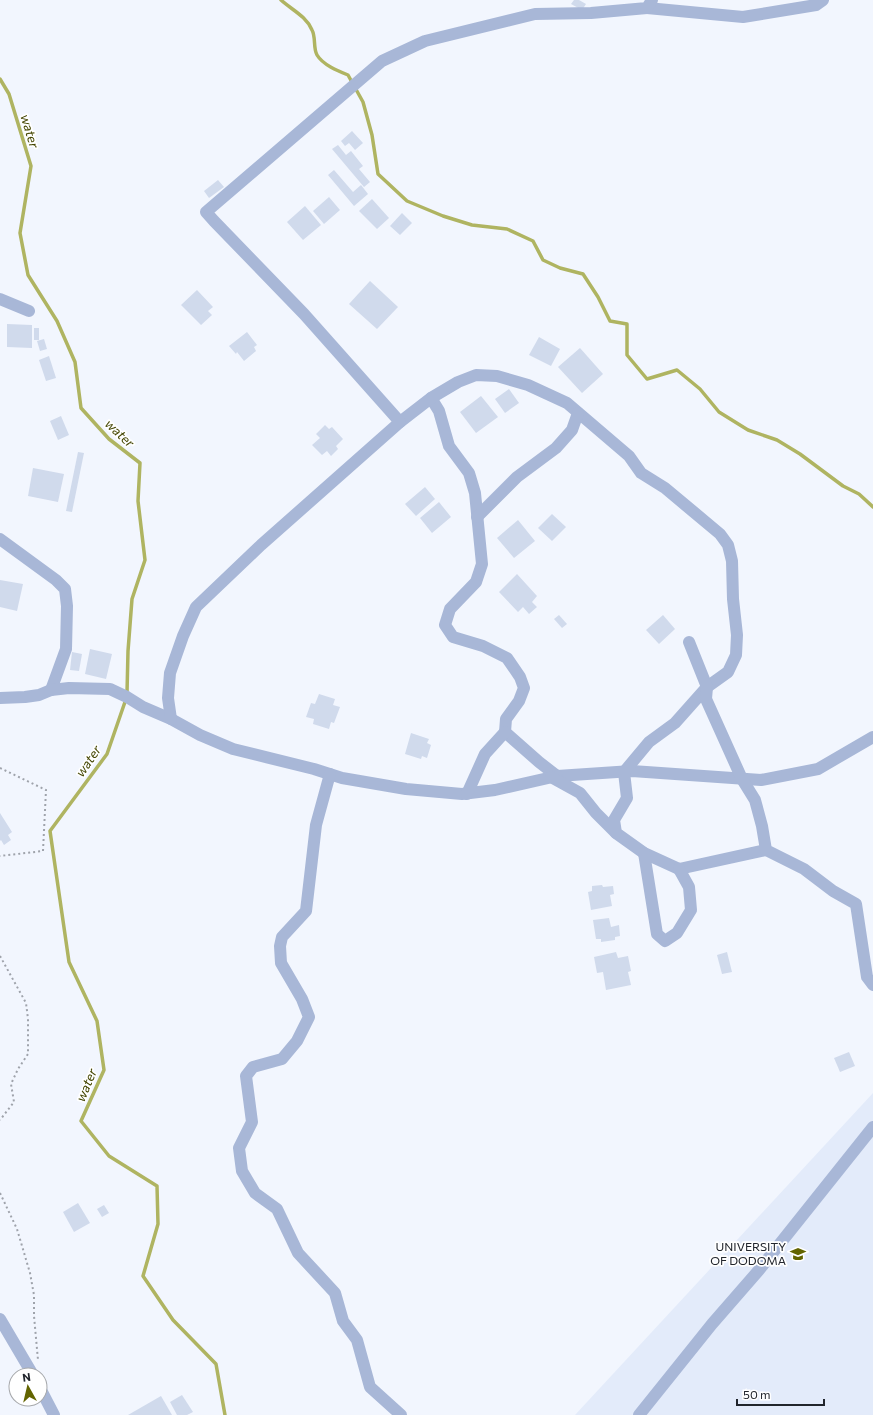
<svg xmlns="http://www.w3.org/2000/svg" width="873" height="1415" viewBox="0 0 873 1415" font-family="Commissioner,sans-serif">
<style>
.built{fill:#e3ebfa}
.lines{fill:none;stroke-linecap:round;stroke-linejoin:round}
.stream{stroke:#afb461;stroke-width:3.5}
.building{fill:#d0daec}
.path{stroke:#9fa3ab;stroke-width:2;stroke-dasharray:2 3;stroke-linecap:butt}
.minor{stroke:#a8b7d7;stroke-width:12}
.labels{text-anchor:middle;stroke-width:3.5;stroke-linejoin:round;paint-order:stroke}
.poi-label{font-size:12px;fill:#21252c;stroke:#fff;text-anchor:end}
.water-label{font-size:13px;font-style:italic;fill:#434501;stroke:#fff}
</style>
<rect width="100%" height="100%" fill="#f2f6fe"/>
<polygon class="built" points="873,1093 873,1415 575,1415"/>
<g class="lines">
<g class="stream">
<path d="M 281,0 C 292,10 306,16 312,30 C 316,37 313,48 317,55 C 323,65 338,71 348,75 L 363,102 L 372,135 L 378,174 L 407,201 L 443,216 L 472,225 L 507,229 L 533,241 L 543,260 L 560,268 L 583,274 L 598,297 L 610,321 L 627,324 L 627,355 L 647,379 L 677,370 L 700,389 L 719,412 L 748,430 L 777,440 L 800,454 L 843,486 L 859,494 L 873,507"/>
<polyline points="0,79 9,94 31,166 20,233 28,275 57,321 75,362 81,408 109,439 140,463 138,501 145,560 132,599 128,651 127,693"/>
<polyline points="126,699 107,754 50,831 69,962 97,1021 104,1070 81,1121 109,1156 157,1186 158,1224 143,1276 173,1320 216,1364 225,1415"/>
</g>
</g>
<g class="building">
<polygon points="574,0 579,0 586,4 582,10 571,4"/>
<polygon points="352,131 363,143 355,150 349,143 345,146 341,141"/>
<polygon points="338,145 346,155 351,151 363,166 359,169 370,182 364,187 332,149"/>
<polygon points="334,170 353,192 361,185 368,194 354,206 328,175"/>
<polygon points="218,180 224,187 209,198 204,191"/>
<polygon points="329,197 340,210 324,224 313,211"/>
<polygon points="372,199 389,218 377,229 359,211"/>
<polygon points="305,206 321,225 303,240 287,222"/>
<polygon points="402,213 412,223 400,235 390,226"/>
<polygon points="370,281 398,307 377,329 349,304"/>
<polygon points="197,290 213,307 208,311 212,315 201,325 181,305"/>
<polygon points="7,324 32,325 32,348 7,347"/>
<rect x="34" y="328" width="5" height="12"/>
<polygon points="247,332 257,345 254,347 256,351 244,361 237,352 236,354 229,346"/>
<polygon points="539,337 560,349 551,366 529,355"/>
<polygon points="44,339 47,349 40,351 37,341"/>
<polygon points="580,348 603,374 582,393 558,367"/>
<polygon points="49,356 56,378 46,381 39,360"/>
<polygon points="509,389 519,403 505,413 495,399"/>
<polygon points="481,396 498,417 476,433 460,412"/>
<polygon points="61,416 69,435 58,440 50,421"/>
<polygon points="325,425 329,429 332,427 343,439 336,446 338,449 331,456 327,451 322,455 312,445 320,438 316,434"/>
<polygon points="78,452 84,453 72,512 66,511"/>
<polygon points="33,468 64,474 58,502 28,496"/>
<polygon points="425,487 435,499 416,516 405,504"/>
<polygon points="439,502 451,517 432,533 420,518"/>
<polygon points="552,514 566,527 552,541 538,528"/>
<polygon points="518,520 535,541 514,558 497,538"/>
<polygon points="517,574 537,596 532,602 537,607 529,614 523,607 518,612 499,592"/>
<polygon points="0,580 23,584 17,611 0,607"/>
<polygon points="559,615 567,624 562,628 554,619"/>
<polygon points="663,615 675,629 659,644 646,630"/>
<polygon points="90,649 112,654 106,679 85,674"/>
<polygon points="72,652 82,654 79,671 70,670"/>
<polygon points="319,694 335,699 333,705 340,707 334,723 331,722 329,729 313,724 314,719 306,717 311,703 315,704"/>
<polygon points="411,733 429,739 427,743 431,745 427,758 422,756 421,759 405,754"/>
<polygon points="0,813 12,832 8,835 11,840 4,845 1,840 0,841"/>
<polygon points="602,885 603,887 613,886 614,894 610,895 612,906 591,910 588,892 592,891 592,886"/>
<polygon points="609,918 611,927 619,925 620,936 615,937 615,940 601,942 601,939 596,939 593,920"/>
<polygon points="616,952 618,958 628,956 631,971 628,972 631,985 606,990 603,972 597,973 594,957"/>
<polygon points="727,952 732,972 722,974 717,955"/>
<polygon points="849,1052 855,1066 840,1072 834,1058"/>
<polygon points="78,1203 90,1223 74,1232 63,1212"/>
<polygon points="104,1205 109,1213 102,1217 97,1209"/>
<polygon points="182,1395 193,1412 187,1415 177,1415 170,1402"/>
<polygon points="161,1396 172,1415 128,1415"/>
</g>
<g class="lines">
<g class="path">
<polyline points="0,768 46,790 43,851 0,856"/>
<polyline points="0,956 26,1003 28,1019 28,1054 18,1069 11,1084 14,1102 0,1120"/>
<polyline points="0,1193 17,1229 30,1273 34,1295 34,1316 38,1360"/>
</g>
<g class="minor">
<polyline points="647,8 743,17 816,5 823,0"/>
<polyline points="0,299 29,311"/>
<polyline points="431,398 439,411 449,446 469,473 475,493 482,564 476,582 450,609 445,625 453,637 483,646 507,658 520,677 524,688 519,701 506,719 505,732 539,762 557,776 632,771 761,780 818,769 873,737"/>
<polyline points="400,422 431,398 458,382 476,375 497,376 528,385 567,403 629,456 641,473 665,488 720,534 728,545 732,561 733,599 737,635 736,655 728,672 707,687 675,723 649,742 624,772 627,798 614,820 616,833 644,853 679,869 766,850"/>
<polyline points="477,517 517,477 556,448 572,430 578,413"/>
<polyline points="0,539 56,580 65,589 67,606 66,649 51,690"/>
<polyline points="689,642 707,687 706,699 742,779 755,800 762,826 766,850 804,869 833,891 856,904 867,977 873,985"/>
<polyline points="0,698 25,697 39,695 51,690 69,688 110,689 127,697 143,707 171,719 200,735 233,749 314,769 342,778 406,789 462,794 495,790 557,776"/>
<polyline points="171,719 168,698 170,673 183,636 196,607 261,545 400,422 304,314 214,221 206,212 382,61 425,41 535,14 591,13 647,8 652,0"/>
<polyline points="330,774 316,825 306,911 282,937 280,946 281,963 302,999 309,1017 297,1041 282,1059 253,1067 246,1076 252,1122 239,1148 242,1171 255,1193 277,1209 298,1253 335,1293 343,1321 357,1340 370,1387 401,1415"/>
<polyline points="551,777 580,793 596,813 616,833"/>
<polyline points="467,794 485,754 505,732"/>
<polyline points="644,853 657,934 665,941 677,933 691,910 689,887 679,869"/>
<polyline points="0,1319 33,1375"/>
<polyline points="40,1388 54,1415"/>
<polyline points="639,1415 712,1324 759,1270 873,1127"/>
</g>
</g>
<defs>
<symbol id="university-bare" viewBox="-9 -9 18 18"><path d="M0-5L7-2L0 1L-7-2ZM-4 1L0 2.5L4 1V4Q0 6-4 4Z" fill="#626400" stroke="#fff" stroke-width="2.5" paint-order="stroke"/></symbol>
</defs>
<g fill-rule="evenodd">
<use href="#university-bare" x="787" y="1243" width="22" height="22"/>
</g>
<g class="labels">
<g class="poi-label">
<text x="786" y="1251">UNIVERSITY<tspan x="786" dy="14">OF DODOMA</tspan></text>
</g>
<g class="water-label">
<text transform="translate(30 131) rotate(73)" y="5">water</text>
<text transform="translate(120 433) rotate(43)" y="5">water</text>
<text transform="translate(88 761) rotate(-56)" y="5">water</text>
<text transform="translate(86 1085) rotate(-67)" y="5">water</text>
</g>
</g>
<g transform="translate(28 1387) rotate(352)"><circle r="19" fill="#ffffff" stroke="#a6a8ab"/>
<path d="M0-3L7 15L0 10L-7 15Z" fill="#626400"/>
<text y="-6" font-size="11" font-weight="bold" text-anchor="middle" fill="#21252c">N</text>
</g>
<path d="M737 1399v6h87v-6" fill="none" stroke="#21252c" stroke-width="2"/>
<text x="743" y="1399" font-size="12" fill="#21252c" stroke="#ffffff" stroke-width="3" paint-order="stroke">50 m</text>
</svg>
